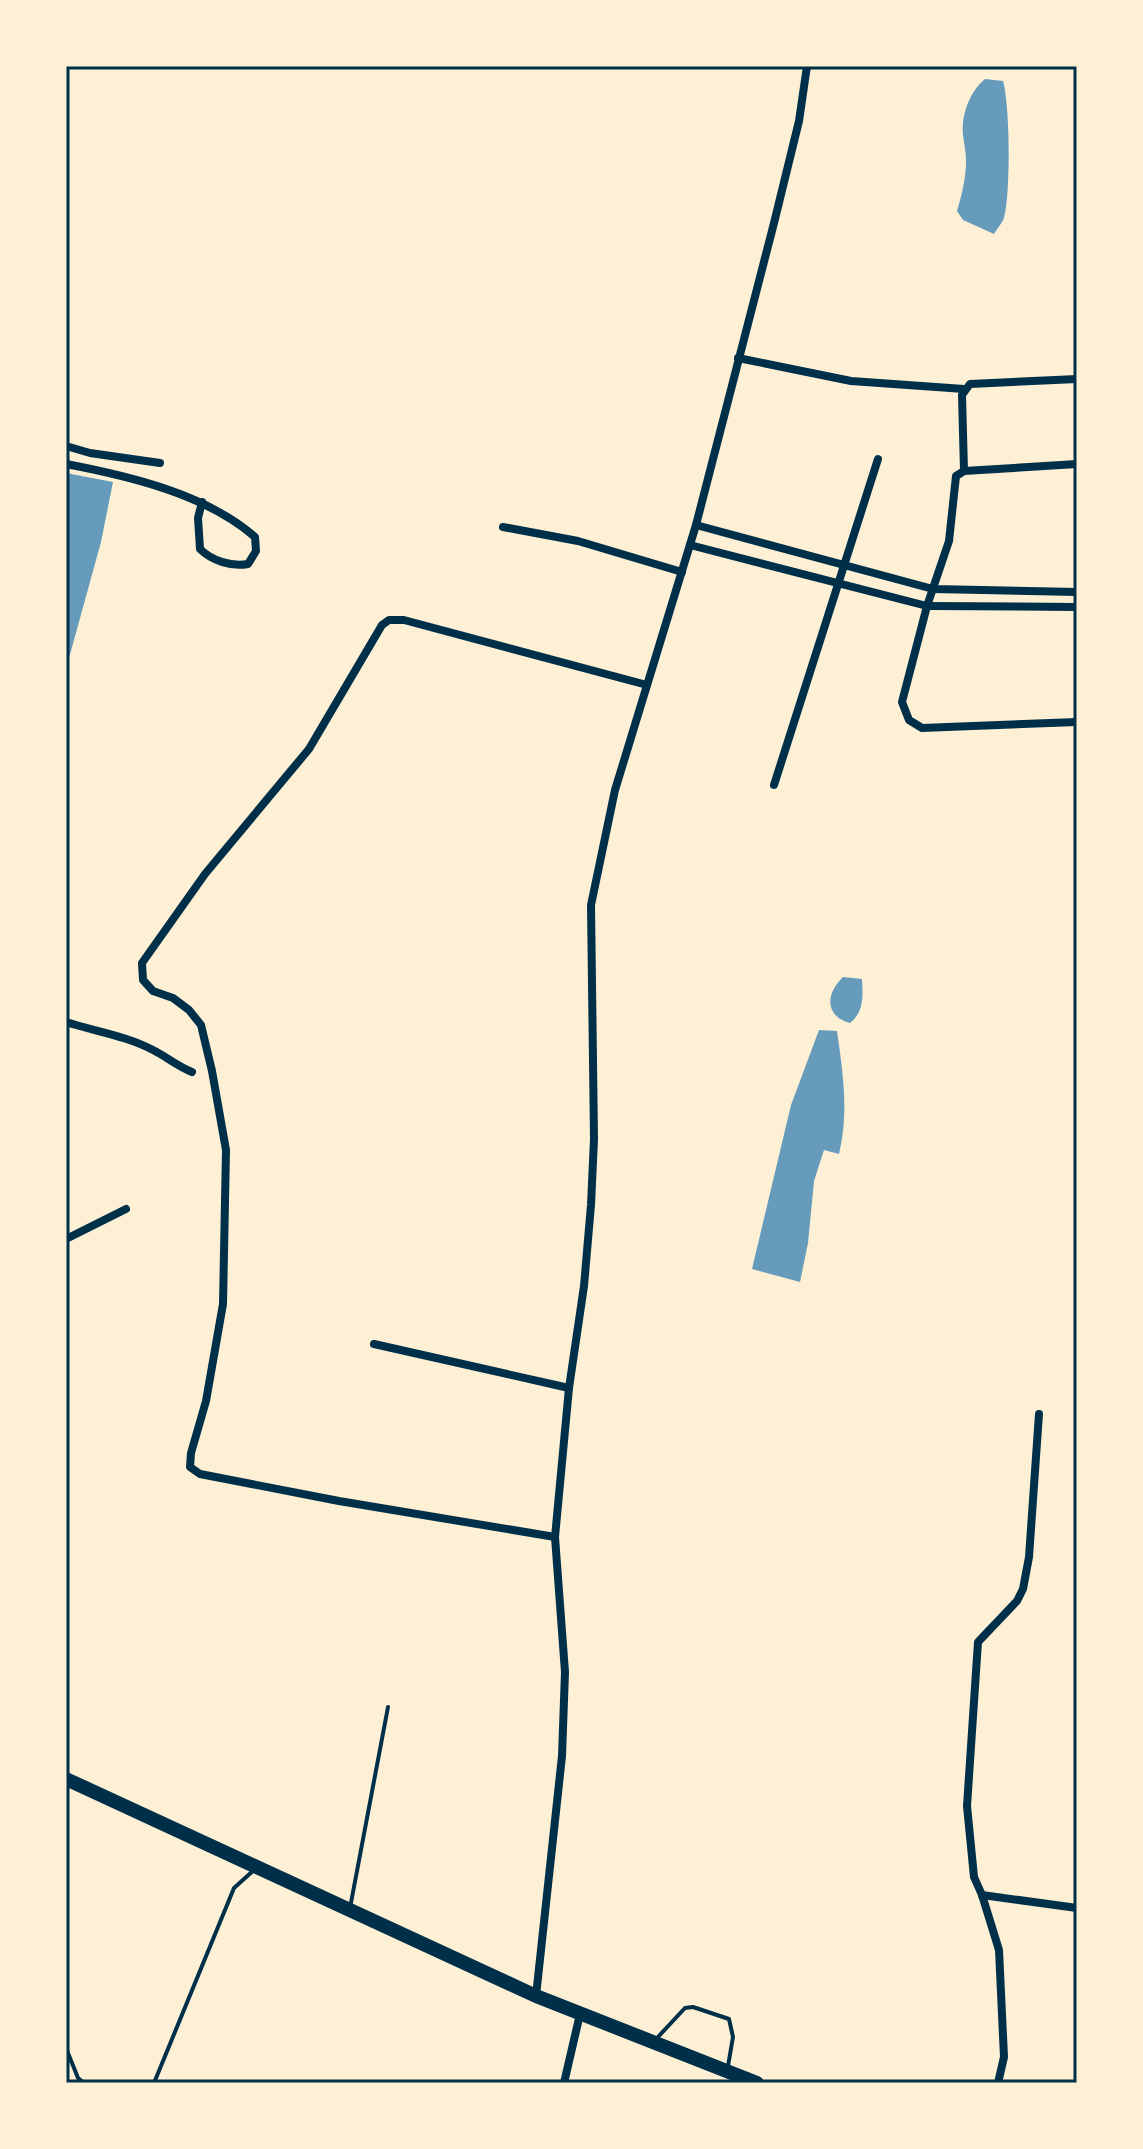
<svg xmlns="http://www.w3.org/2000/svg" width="1143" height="2149" viewBox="0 0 1143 2149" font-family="Lora,serif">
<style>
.water{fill:#669bbc}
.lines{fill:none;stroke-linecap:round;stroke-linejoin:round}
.service{stroke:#003049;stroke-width:4}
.minor{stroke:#003049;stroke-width:8}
.trunk{stroke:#003049;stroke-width:14}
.neatline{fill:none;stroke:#003049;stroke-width:3}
</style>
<rect width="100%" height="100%" fill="#fdf0d5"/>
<g class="water">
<path d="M 985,79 L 1003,81 C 1010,105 1011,194 1004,218 C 1002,223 997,229 994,234 L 963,220 L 957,211 C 962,194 966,178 966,161 C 966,152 964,144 963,135 C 961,115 970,91 985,79 Z"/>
<polygon points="66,473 113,482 101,542 66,669"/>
<path d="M 843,977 L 862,979 C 863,996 864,1012 850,1023 C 824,1016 826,993 843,977 Z"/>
<path d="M 819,1030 L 837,1031 C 843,1073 849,1113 839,1154 L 824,1150 L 814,1181 L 808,1243 L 800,1282 L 752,1269 L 791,1105 Z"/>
</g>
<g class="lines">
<g class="service">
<polyline points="350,1908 388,1707"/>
<polyline points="657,2038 685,2008 693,2007 729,2019 733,2037 728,2066"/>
<polyline points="66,2048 78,2078 84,2083"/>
<polyline points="154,2083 234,1888 254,1870"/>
</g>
<g class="minor">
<polyline points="738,358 851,381 964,389"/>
<polyline points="66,446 90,453 160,463"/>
<path d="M 66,464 C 129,476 206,494 255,537 L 256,551 L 248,564 C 232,567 212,561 200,549 L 198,518 L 202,502"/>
<polyline points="1077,464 964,471 956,476 949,541 927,606 902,702 909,720 922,728 1077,722"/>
<polyline points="964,471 962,395 970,384 1077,379"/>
<polyline points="696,525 933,589 1077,592"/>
<polyline points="503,527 578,541 682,572"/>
<polyline points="690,545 927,606 1077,607"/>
<polyline points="774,785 878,459"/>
<path d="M 66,1022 C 94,1031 127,1036 153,1050 C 167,1057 177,1066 192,1072"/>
<polyline points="66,1239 126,1209"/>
<polyline points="374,1344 569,1388"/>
<polyline points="555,1537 339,1501 200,1474 190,1467 191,1453 206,1401 223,1304 226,1150 212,1071 201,1025 189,1010 173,998 153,991 143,980 142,963 205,874 309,749 382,625 389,620 404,620 647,685"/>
<polyline points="982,1895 1077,1908"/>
<polyline points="536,1996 562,1756 565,1672 555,1537 569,1388 584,1286 591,1205 594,1139 591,905 615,790 696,525 774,223 799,121 807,66"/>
<polyline points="564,2083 580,2014"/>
<polyline points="998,2083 1004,2057 999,1950 982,1895 974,1877 967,1806 978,1642 1017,1601 1023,1589 1029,1557 1039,1414"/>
</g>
<polyline class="trunk" points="66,1779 536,1996 757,2083"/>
</g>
<rect width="1143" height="2149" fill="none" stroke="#fdf0d5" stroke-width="136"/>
<rect x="68" y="68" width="1007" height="2013" class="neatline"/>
</svg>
